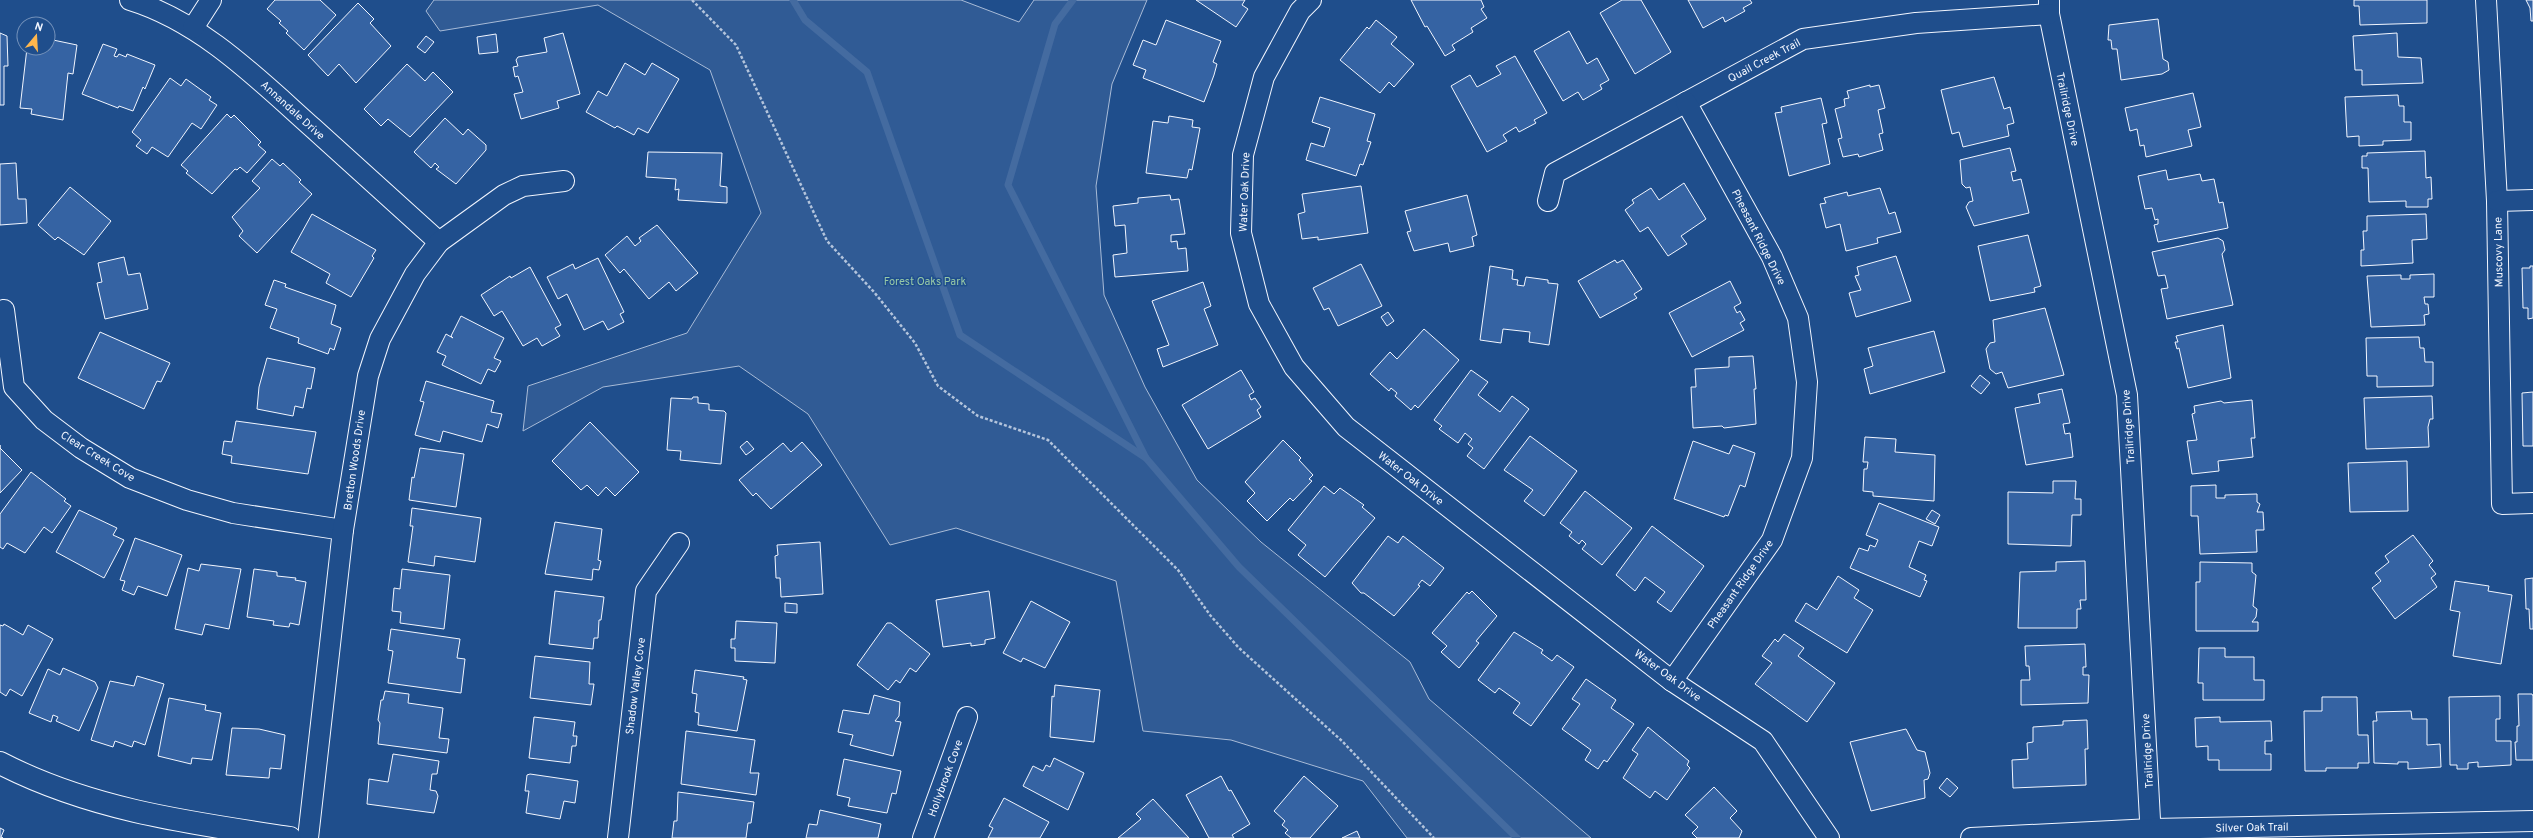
<svg xmlns="http://www.w3.org/2000/svg" width="2533" height="838" viewBox="0 0 2533 838" font-family="Overpass,sans-serif">
<style>
.built{fill:#305b95;stroke:#a8bbd7}
.lines{fill:none;stroke-linecap:round;stroke-linejoin:round}
.stream{stroke:#446ba0;stroke-width:7}
.building{fill:#3563a3;stroke:#f2f6ff}
.street-casing{stroke:#f2f6ff;stroke-width:22}
.secondary-casing{stroke:#f2f6ff;stroke-width:24}
.path{stroke:#b3c4dc;stroke-width:2.5;stroke-dasharray:3 2;stroke-linecap:butt}
.street{stroke:#1f4e8c;stroke-width:20}
.secondary{stroke:#1f4e8c;stroke-width:22}
.labels{text-anchor:middle;stroke-width:3;stroke-linejoin:round;paint-order:stroke}
.street-label{font-size:11px;fill:#f2f6ff;stroke:#1f4e8c}
.park-label{font-size:11px;fill:#97c8a6;stroke:#1f4e8c}
</style>
<rect width="100%" height="100%" fill="#1f4e8c"/>
<polygon class="built" points="434,0 961,0 1019,22 1034,0 1147,0 1112,84 1096,186 1104,295 1145,387 1197,480 1261,542 1410,662 1429,699 1591,838 1407,838 1363,781 1231,740 1143,731 1116,581 956,528 890,545 808,414 739,366 603,387 523,431 528,386 687,333 761,213 710,70 598,5 440,31 426,11"/>
<g class="lines">
<g class="stream">
<polyline points="793,0 805,20 867,72 960,335 1146,458 1239,567 1517,838"/>
<polyline points="1073,0 1055,24 1008,185 1146,458"/>
</g>
</g>
<g class="building">
<polygon points="275,0 320,0 336,15 304,50 286,33 288,31 279,23 281,21 267,9"/>
<polygon points="1196,0 1245,0 1242,5 1248,9 1236,27"/>
<polygon points="1411,0 1481,0 1484,7 1481,9 1487,18 1471,28 1473,32 1452,45 1455,50 1445,56 1427,26 1425,27"/>
<polygon points="1622,0 1641,0 1671,52 1635,74 1600,13"/>
<polygon points="1688,0 1750,0 1752,3 1743,8 1745,11 1725,22 1723,17 1703,28"/>
<polygon points="2354,0 2427,0 2427,23 2360,25 2359,6 2354,6"/>
<polygon points="2526,0 2533,0 2533,21 2531,21 2530,8"/>
<polygon points="358,3 374,19 370,23 391,46 356,83 339,64 328,76 308,55"/>
<polygon points="2158,19 2163,59 2168,62 2169,70 2162,74 2121,80 2117,49 2112,49 2111,40 2108,40 2109,25"/>
<polygon points="1166,20 1221,41 1213,62 1217,64 1214,75 1204,102 1143,78 1146,70 1133,65 1143,40 1156,45"/>
<polygon points="1376,20 1397,37 1391,44 1414,64 1394,87 1389,82 1380,93 1340,60 1367,27 1369,29"/>
<polygon points="1569,31 1587,64 1597,58 1609,80 1600,85 1602,89 1583,100 1578,92 1563,101 1534,51"/>
<polygon points="0,33 7,36 8,66 4,66 4,105 0,105"/>
<polygon points="563,33 580,94 557,101 559,108 521,119 514,94 523,92 518,76 515,77 513,67 518,66 516,60 518,57 547,52 544,38"/>
<polygon points="2397,33 2398,57 2421,58 2423,83 2362,85 2362,70 2355,70 2353,36"/>
<polygon points="496,34 498,52 479,54 477,37"/>
<polygon points="426,36 434,42 425,53 417,47"/>
<polygon points="48,37 53,37 53,40 77,45 73,74 68,73 63,120 31,114 32,109 20,108 27,48 48,48"/>
<polygon points="103,44 117,49 114,56 117,57 119,54 126,57 127,54 155,65 145,89 143,87 133,111 119,106 118,108 82,94"/>
<polygon points="1515,56 1547,113 1534,120 1536,123 1519,132 1516,127 1503,135 1507,141 1487,152 1451,86 1470,75 1477,87 1501,74 1496,66"/>
<polygon points="625,63 645,75 652,63 679,79 648,133 638,128 634,135 617,126 615,128 586,112 598,91 607,96"/>
<polygon points="407,64 425,81 433,72 453,92 410,137 388,119 381,126 364,109"/>
<polygon points="1994,77 2004,109 2010,107 2014,123 2007,125 2009,136 1963,147 1959,132 1952,134 1941,90"/>
<polygon points="170,78 181,86 186,79 211,97 209,100 217,105 201,129 192,123 168,157 152,147 147,154 136,146 141,140 132,132"/>
<polygon points="1870,85 1870,87 1879,85 1885,108 1878,110 1883,133 1879,134 1883,150 1859,157 1858,154 1843,157 1838,139 1842,138 1835,109 1845,106 1844,99 1849,98 1847,91"/>
<polygon points="2193,93 2201,127 2188,130 2192,146 2146,157 2144,145 2140,146 2137,129 2130,131 2125,108"/>
<polygon points="2398,95 2399,106 2404,106 2404,122 2411,122 2411,140 2383,141 2383,145 2359,146 2359,136 2347,137 2345,97"/>
<polygon points="1320,97 1375,114 1367,141 1371,142 1363,165 1360,164 1356,176 1306,160 1311,143 1324,147 1330,128 1312,122"/>
<polygon points="1821,98 1827,123 1822,124 1830,164 1789,176 1775,113 1782,112 1781,107"/>
<polygon points="227,114 231,118 234,115 261,142 258,145 266,152 247,173 240,167 237,170 235,169 212,194 186,173 188,171 181,165"/>
<polygon points="1169,116 1193,120 1192,127 1200,128 1192,170 1189,169 1187,178 1146,173 1153,121 1168,123"/>
<polygon points="445,118 463,135 468,129 486,145 486,150 456,184 436,169 439,167 435,163 431,168 414,152"/>
<polygon points="2010,148 2016,171 2011,172 2013,181 2021,179 2029,213 1974,226 1966,207 1969,202 1973,201 1970,187 1966,188 1962,184 1960,160"/>
<polygon points="2425,151 2426,178 2431,177 2432,199 2428,199 2428,207 2406,207 2406,201 2369,202 2368,168 2362,168 2362,156 2367,156 2367,153"/>
<polygon points="648,152 722,153 720,186 727,187 727,203 678,200 679,189 675,190 676,179 646,177"/>
<polygon points="272,159 280,166 283,163 301,180 299,182 312,194 257,253 239,236 243,231 232,217 260,188 252,181"/>
<polygon points="16,163 18,199 26,199 27,223 0,225 0,164"/>
<polygon points="2166,170 2168,180 2200,174 2202,181 2214,179 2219,203 2223,202 2228,228 2158,242 2154,225 2158,224 2158,219 2155,220 2152,208 2145,209 2138,176"/>
<polygon points="1684,183 1706,219 1681,236 1687,244 1668,256 1648,227 1640,232 1625,210 1634,203 1632,200 1651,188 1659,200"/>
<polygon points="1361,186 1368,233 1318,240 1318,237 1302,239 1298,214 1305,212 1302,194"/>
<polygon points="70,187 111,221 84,255 58,237 55,240 38,225"/>
<polygon points="1880,188 1889,214 1895,212 1901,232 1877,238 1878,243 1846,251 1840,224 1826,228 1820,204 1826,203 1824,198 1847,192 1848,196"/>
<polygon points="1170,195 1171,200 1179,199 1185,234 1171,235 1171,242 1177,241 1178,249 1186,248 1188,271 1115,277 1113,255 1127,253 1125,225 1115,226 1113,206 1138,203 1138,198"/>
<polygon points="1467,195 1477,235 1472,237 1474,246 1450,252 1448,243 1414,251 1407,232 1411,231 1405,211"/>
<polygon points="312,214 376,250 372,256 374,258 351,297 326,283 330,274 291,252"/>
<polygon points="2426,214 2427,239 2412,240 2413,263 2361,266 2361,250 2364,250 2363,231 2367,231 2367,216"/>
<polygon points="657,225 698,273 676,291 669,282 649,299 624,269 620,273 605,255 627,236 635,246 641,241 639,238"/>
<polygon points="2028,235 2041,286 2034,288 2035,292 1990,301 1978,246"/>
<polygon points="2218,238 2223,241 2225,250 2222,254 2233,305 2167,319 2161,289 2168,288 2165,275 2158,276 2152,252"/>
<polygon points="1896,256 1911,301 1856,317 1849,293 1861,290 1855,276 1859,275 1857,267"/>
<polygon points="124,257 128,275 140,273 148,309 105,319 97,283 102,282 98,263"/>
<polygon points="598,258 624,312 620,314 624,322 608,330 603,321 584,330 567,294 558,299 547,277 573,264 575,269"/>
<polygon points="1615,260 1617,263 1623,260 1642,289 1634,294 1637,298 1600,318 1578,281"/>
<polygon points="1361,264 1382,306 1338,326 1329,308 1324,310 1313,288"/>
<polygon points="1490,266 1513,270 1512,279 1518,280 1517,285 1524,286 1526,277 1548,280 1548,283 1558,284 1549,345 1529,342 1530,332 1503,329 1501,343 1480,340"/>
<polygon points="2530,266 2533,266 2533,318 2528,319 2528,308 2523,308 2522,268 2530,268"/>
<polygon points="530,267 561,325 555,328 560,336 542,346 537,338 523,346 502,311 494,316 481,295 510,276 511,278"/>
<polygon points="2434,274 2434,297 2424,297 2425,304 2428,304 2429,314 2424,315 2425,325 2371,327 2367,276 2401,275 2401,279 2410,279 2410,275"/>
<polygon points="274,280 286,284 285,287 336,305 331,324 341,328 334,350 330,348 328,354 298,343 299,338 270,328 277,309 265,305"/>
<polygon points="1730,281 1741,303 1734,307 1737,313 1740,311 1745,320 1740,323 1744,330 1692,357 1669,313"/>
<polygon points="1203,282 1211,306 1204,309 1218,345 1163,367 1157,349 1169,345 1152,301"/>
<polygon points="2045,308 2064,375 2008,388 2002,372 1996,374 1990,369 1986,349 1990,343 1995,342 1993,320"/>
<polygon points="1388,312 1394,321 1387,326 1381,317"/>
<polygon points="461,316 504,338 494,358 501,361 495,372 488,369 481,384 442,365 446,356 437,352 446,334 453,338 451,336"/>
<polygon points="2223,325 2231,378 2188,388 2179,348 2177,349 2175,342 2178,342 2176,336"/>
<polygon points="1424,329 1459,360 1418,408 1415,405 1411,410 1395,396 1397,393 1391,388 1389,391 1370,374 1390,352 1397,359"/>
<polygon points="1934,331 1945,372 1870,394 1864,369 1873,366 1868,348"/>
<polygon points="100,332 170,363 161,382 157,381 144,409 78,378"/>
<polygon points="2419,337 2420,348 2424,348 2425,362 2433,362 2433,386 2377,387 2377,376 2367,376 2366,338"/>
<polygon points="1753,356 1756,389 1754,389 1756,424 1724,428 1722,426 1693,428 1691,387 1696,387 1695,369 1729,367 1729,357"/>
<polygon points="267,358 315,368 311,389 307,388 303,408 295,406 293,416 257,409 259,387"/>
<polygon points="1241,370 1254,392 1249,395 1251,400 1255,398 1261,407 1257,410 1261,417 1208,449 1182,405"/>
<polygon points="1471,370 1488,382 1478,395 1500,412 1512,396 1529,409 1484,469 1467,456 1473,448 1468,444 1472,439 1465,433 1458,443 1439,429 1442,426 1434,420"/>
<polygon points="1980,375 1990,383 1981,394 1971,386"/>
<polygon points="426,381 494,401 491,412 502,414 498,428 487,424 482,442 443,431 440,442 415,435 424,402 420,401"/>
<polygon points="2062,389 2070,423 2063,424 2065,434 2070,433 2073,457 2026,465 2015,408 2040,403 2038,394"/>
<polygon points="2533,392 2533,446 2523,446 2522,393"/>
<polygon points="2432,396 2433,419 2430,419 2428,427 2429,447 2366,449 2364,398"/>
<polygon points="693,397 698,397 698,403 709,404 709,410 724,411 726,413 721,464 680,460 681,451 667,450 671,398 692,399"/>
<polygon points="2252,400 2255,438 2251,438 2253,457 2218,461 2219,471 2192,474 2187,441 2197,440 2192,414 2195,413 2194,406 2221,401 2224,403"/>
<polygon points="236,421 316,432 308,474 231,463 232,456 222,454 224,441 232,442"/>
<polygon points="590,422 639,472 615,496 606,487 598,496 587,485 581,490 552,461"/>
<polygon points="1530,436 1577,471 1544,516 1524,501 1533,490 1504,470"/>
<polygon points="1865,437 1896,439 1895,452 1935,455 1934,501 1873,496 1873,492 1863,491 1864,469 1867,469 1868,462 1863,462"/>
<polygon points="1283,440 1301,458 1299,460 1313,475 1309,479 1312,481 1293,501 1290,498 1267,521 1247,501 1255,493 1245,482"/>
<polygon points="747,441 754,449 746,455 740,447"/>
<polygon points="1693,441 1729,454 1733,445 1755,453 1745,487 1740,485 1728,516 1725,515 1724,517 1674,499"/>
<polygon points="802,442 822,465 771,509 756,493 753,496 739,480 783,443 791,452"/>
<polygon points="0,445 0,448 22,470 0,493"/>
<polygon points="420,448 464,454 456,507 409,500 412,477 414,478"/>
<polygon points="2407,461 2408,511 2350,512 2348,463"/>
<polygon points="31,472 66,499 64,501 71,506 52,533 44,527 25,553 7,543 3,549 0,547 0,514"/>
<polygon points="2053,481 2076,481 2075,499 2081,499 2081,515 2072,515 2071,546 2008,544 2008,492 2053,493"/>
<polygon points="2216,485 2216,498 2225,498 2225,495 2257,494 2257,502 2260,504 2257,512 2263,512 2264,530 2256,530 2257,552 2200,554 2198,516 2191,516 2191,486"/>
<polygon points="1324,486 1334,494 1340,488 1364,505 1362,507 1375,518 1325,577 1298,555 1306,545 1288,530"/>
<polygon points="1585,491 1632,528 1602,565 1582,549 1586,544 1582,540 1579,544 1569,536 1572,532 1560,523"/>
<polygon points="1879,503 1939,527 1932,546 1919,541 1909,567 1926,575 1924,580 1927,581 1920,597 1850,568 1859,548 1868,551 1870,545 1875,547 1878,540 1866,535"/>
<polygon points="412,508 481,518 475,562 435,556 434,566 408,562 413,526 410,526"/>
<polygon points="79,510 117,528 113,535 124,540 104,578 56,552"/>
<polygon points="1932,510 1940,515 1935,524 1926,519"/>
<polygon points="555,522 602,529 598,560 601,561 599,570 593,569 592,580 545,574"/>
<polygon points="1652,526 1704,566 1671,612 1657,602 1665,592 1645,577 1635,591 1616,575"/>
<polygon points="2413,535 2433,561 2429,565 2436,574 2431,578 2437,587 2395,619 2372,588 2381,581 2375,573 2389,562 2385,556"/>
<polygon points="1388,536 1398,543 1403,536 1444,568 1430,586 1422,580 1418,585 1420,586 1394,616 1364,593 1361,593 1352,583"/>
<polygon points="135,538 182,555 167,596 138,586 134,595 122,590 125,581 120,580"/>
<polygon points="820,542 823,594 781,597 780,578 776,578 775,556 778,555 777,545"/>
<polygon points="2085,561 2086,600 2080,600 2081,609 2077,609 2077,628 2018,628 2020,572 2056,571 2056,562"/>
<polygon points="2200,562 2252,563 2252,572 2256,575 2253,606 2257,609 2256,617 2252,622 2258,622 2258,631 2196,631 2196,582 2200,582"/>
<polygon points="201,564 241,569 229,629 205,624 202,635 175,629 188,568 199,571"/>
<polygon points="254,569 277,572 277,576 296,578 295,580 306,582 299,625 290,623 289,627 273,625 274,621 247,617"/>
<polygon points="402,569 450,575 444,629 400,623 401,612 392,611 394,588 400,589"/>
<polygon points="1838,576 1859,590 1854,598 1873,610 1847,653 1795,621 1806,603 1817,610"/>
<polygon points="2533,578 2533,629 2530,629 2529,609 2526,609 2525,579"/>
<polygon points="2455,581 2489,586 2488,591 2512,595 2501,664 2453,656 2460,612 2450,610"/>
<polygon points="555,591 604,597 601,620 599,620 598,638 594,638 593,649 549,644"/>
<polygon points="989,591 995,638 985,640 985,644 971,646 971,643 943,647 936,600"/>
<polygon points="1472,591 1497,616 1476,641 1479,643 1459,668 1441,652 1447,646 1432,633 1467,592 1469,594"/>
<polygon points="1031,601 1070,622 1045,668 1023,658 1021,662 1003,653"/>
<polygon points="785,603 797,604 797,613 785,612"/>
<polygon points="736,621 777,623 775,663 735,661 735,648 731,648 731,639 735,639"/>
<polygon points="887,623 891,623 930,654 916,672 910,668 900,683 896,680 888,690 857,665"/>
<polygon points="4,624 23,635 28,625 53,639 22,696 10,689 6,696 0,692 0,625 3,626"/>
<polygon points="391,629 460,639 457,658 465,659 461,693 388,683 393,651 388,650"/>
<polygon points="1514,632 1543,650 1541,653 1552,661 1557,655 1574,667 1531,726 1513,713 1520,703 1499,688 1495,693 1478,680"/>
<polygon points="1784,634 1804,648 1798,656 1835,683 1807,722 1755,684 1772,663 1762,656 1775,639 1778,642"/>
<polygon points="2085,644 2086,667 2083,667 2083,675 2089,675 2088,703 2021,705 2021,680 2030,680 2029,666 2026,666 2025,646"/>
<polygon points="2199,648 2225,648 2225,657 2254,657 2254,680 2264,680 2264,700 2203,700 2203,683 2198,683"/>
<polygon points="535,656 590,662 589,684 594,684 591,705 530,698"/>
<polygon points="63,668 95,682 98,688 79,731 56,721 58,717 53,715 51,722 29,713 48,669 60,675"/>
<polygon points="695,670 744,677 743,679 747,680 737,731 698,725 699,713 695,712 697,694 692,693"/>
<polygon points="137,676 164,684 145,745 134,741 132,747 115,741 113,747 91,740 110,681 134,686"/>
<polygon points="1586,679 1616,700 1611,708 1634,724 1607,762 1604,760 1598,769 1585,760 1591,750 1562,729 1580,704 1572,699"/>
<polygon points="1055,685 1100,690 1094,742 1050,737 1052,696 1054,697"/>
<polygon points="385,691 409,694 408,703 443,708 439,738 449,739 447,753 378,744 380,723 378,720 381,700 383,700"/>
<polygon points="2518,694 2532,694 2533,696 2533,760 2516,760 2515,742 2517,742 2517,726 2519,726"/>
<polygon points="874,695 900,702 899,716 895,721 901,722 893,756 850,745 853,735 838,732 843,710 869,714"/>
<polygon points="2500,696 2500,719 2496,719 2496,741 2511,741 2511,765 2478,767 2478,762 2468,763 2468,769 2457,769 2457,765 2450,765 2449,697"/>
<polygon points="2322,697 2357,697 2358,735 2368,735 2369,763 2358,763 2358,768 2326,768 2326,771 2305,771 2304,711 2322,711"/>
<polygon points="169,698 206,705 205,710 221,713 212,760 192,758 191,764 158,756"/>
<polygon points="2411,711 2412,719 2427,719 2427,745 2440,744 2441,767 2408,769 2408,762 2398,762 2398,764 2374,763 2373,721 2377,721 2376,712"/>
<polygon points="534,717 575,722 573,736 577,736 576,746 572,746 570,763 529,758"/>
<polygon points="2220,717 2220,722 2271,721 2272,741 2265,741 2265,754 2271,754 2271,770 2219,770 2219,760 2208,760 2208,746 2196,747 2195,718"/>
<polygon points="2087,720 2088,749 2085,749 2086,785 2013,788 2012,760 2028,759 2027,743 2033,742 2033,727 2063,725 2063,721"/>
<polygon points="1648,727 1689,761 1687,765 1690,768 1667,800 1655,791 1650,798 1623,778 1638,754 1632,750"/>
<polygon points="232,728 259,729 285,735 281,769 270,768 269,778 226,775"/>
<polygon points="1906,729 1917,750 1925,752 1930,773 1928,779 1924,780 1925,798 1871,811 1850,742"/>
<polygon points="686,731 755,740 750,773 759,773 756,795 681,784"/>
<polygon points="393,754 439,761 437,774 432,774 430,790 436,791 438,796 434,813 367,804 369,779 388,782"/>
<polygon points="1054,758 1084,773 1068,810 1023,786 1033,766 1043,771 1046,765 1050,767"/>
<polygon points="844,759 901,771 896,794 892,793 887,813 848,806 850,798 837,795"/>
<polygon points="530,774 578,781 575,803 564,801 560,819 526,813 529,791 525,791 527,775"/>
<polygon points="1221,776 1229,791 1231,790 1250,824 1232,835 1234,838 1209,838 1186,795"/>
<polygon points="1304,776 1338,806 1310,838 1291,838 1285,833 1288,830 1282,825 1285,821 1274,811"/>
<polygon points="1947,778 1958,788 1950,797 1939,788"/>
<polygon points="1714,787 1737,811 1730,818 1742,831 1739,838 1697,838 1692,833 1698,827 1685,815"/>
<polygon points="678,792 754,802 751,823 748,823 746,838 672,838 674,821 677,821"/>
<polygon points="1004,798 1049,822 1040,838 988,838 993,828 989,826"/>
<polygon points="1153,799 1189,838 1118,838 1141,819 1136,814"/>
<polygon points="820,810 881,824 878,838 806,838 809,824 817,825"/>
<polygon points="0,828 4,830 1,837 3,838 0,838"/>
<polygon points="1357,831 1360,838 1342,838"/>
</g>
<g class="lines">
<defs>
<g id="street">
<path d="M 130,0 C 202,22 258,79 313,128 C 355,166 397,204 439,242"/>
<polyline points="1311,0 1300,11 1264,77 1243,155 1241,233 1259,304 1294,367 1346,427 1672,681 1763,741 1829,838"/>
<polyline points="2049,0 2049,14 2127,395 2151,838"/>
<polyline points="2486,0 2497,201 2502,504 2533,503"/>
<polyline points="193,28 211,0"/>
<polyline points="1548,201 1555,173 1803,39 1916,23 2049,14"/>
<polyline points="2497,201 2533,200"/>
<polyline points="4,310 14,387 44,420 81,448 130,478 187,500 233,513 343,530"/>
<polyline points="1672,681 1772,540 1802,458 1807,382 1798,318 1772,257 1686,102"/>
<polyline points="308,838 343,530 368,376 380,339 415,274 439,242 504,195 523,186 564,181"/>
<polyline points="618,838 646,591 679,543"/>
<polyline points="923,838 967,717"/>
<polyline points="1971,838 2152,829 2533,821"/>
</g>
<path id="secondary" d="M 0,763 C 91,810 190,823 290,838"/>
</defs>
<use href="#street" class="street-casing"/>
<use href="#secondary" class="secondary-casing"/>
<polyline class="path" points="692,0 736,45 827,241 874,292 915,343 938,386 978,416 1048,440 1178,570 1210,615 1239,648 1342,741 1434,838"/>
<use href="#street" class="street"/>
<use href="#secondary" class="secondary"/>
</g>
<g class="labels">
<g class="street-label">
<text transform="translate(1764 60) rotate(-28)" y="4">Quail Creek Trail</text>
<text transform="translate(2068 109) rotate(78)" y="4">Trailridge Drive</text>
<text transform="translate(293 110) rotate(42)" y="4">Annandale Drive</text>
<text transform="translate(1244 192) rotate(-88)" y="4">Water Oak Drive</text>
<text transform="translate(1759 237) rotate(63)" y="4">Pheasant Ridge Drive</text>
<text transform="translate(2498 252) rotate(-91)" y="4">Muscovy Lane</text>
<text transform="translate(2128 427) rotate(-94)" y="4">Trailridge Drive</text>
<text transform="translate(98 456) rotate(32)" y="4">Clear Creek Cove</text>
<text transform="translate(354 460) rotate(-82)" y="4">Bretton Woods Drive</text>
<text transform="translate(1411 478) rotate(38)" y="4">Water Oak Drive</text>
<text transform="translate(1740 584) rotate(-55)" y="4">Pheasant Ridge Drive</text>
<text transform="translate(1668 675) rotate(36)" y="4">Water Oak Drive</text>
<text transform="translate(635 686) rotate(-83)" y="4">Shadow Valley Cove</text>
<text transform="translate(2147 751) rotate(-93)" y="4">Trailridge Drive</text>
<text transform="translate(945 778) rotate(-70)" y="4">Hollybrook Cove</text>
<text transform="translate(2252 827) rotate(-1)" y="4">Silver Oak Trail</text>
</g>
<g class="park-label">
<text x="925" y="285">Forest Oaks Park</text>
</g>
</g>
<g transform="translate(36 36) rotate(18)"><circle r="19" fill="#1f4e8c" stroke="#7391ba"/>
<path d="M0-3L7 15L0 10L-7 15Z" fill="#ffb74d"/>
<text y="-6" font-size="11" font-weight="bold" text-anchor="middle" fill="#f2f6ff">N</text>
</g>
</svg>
